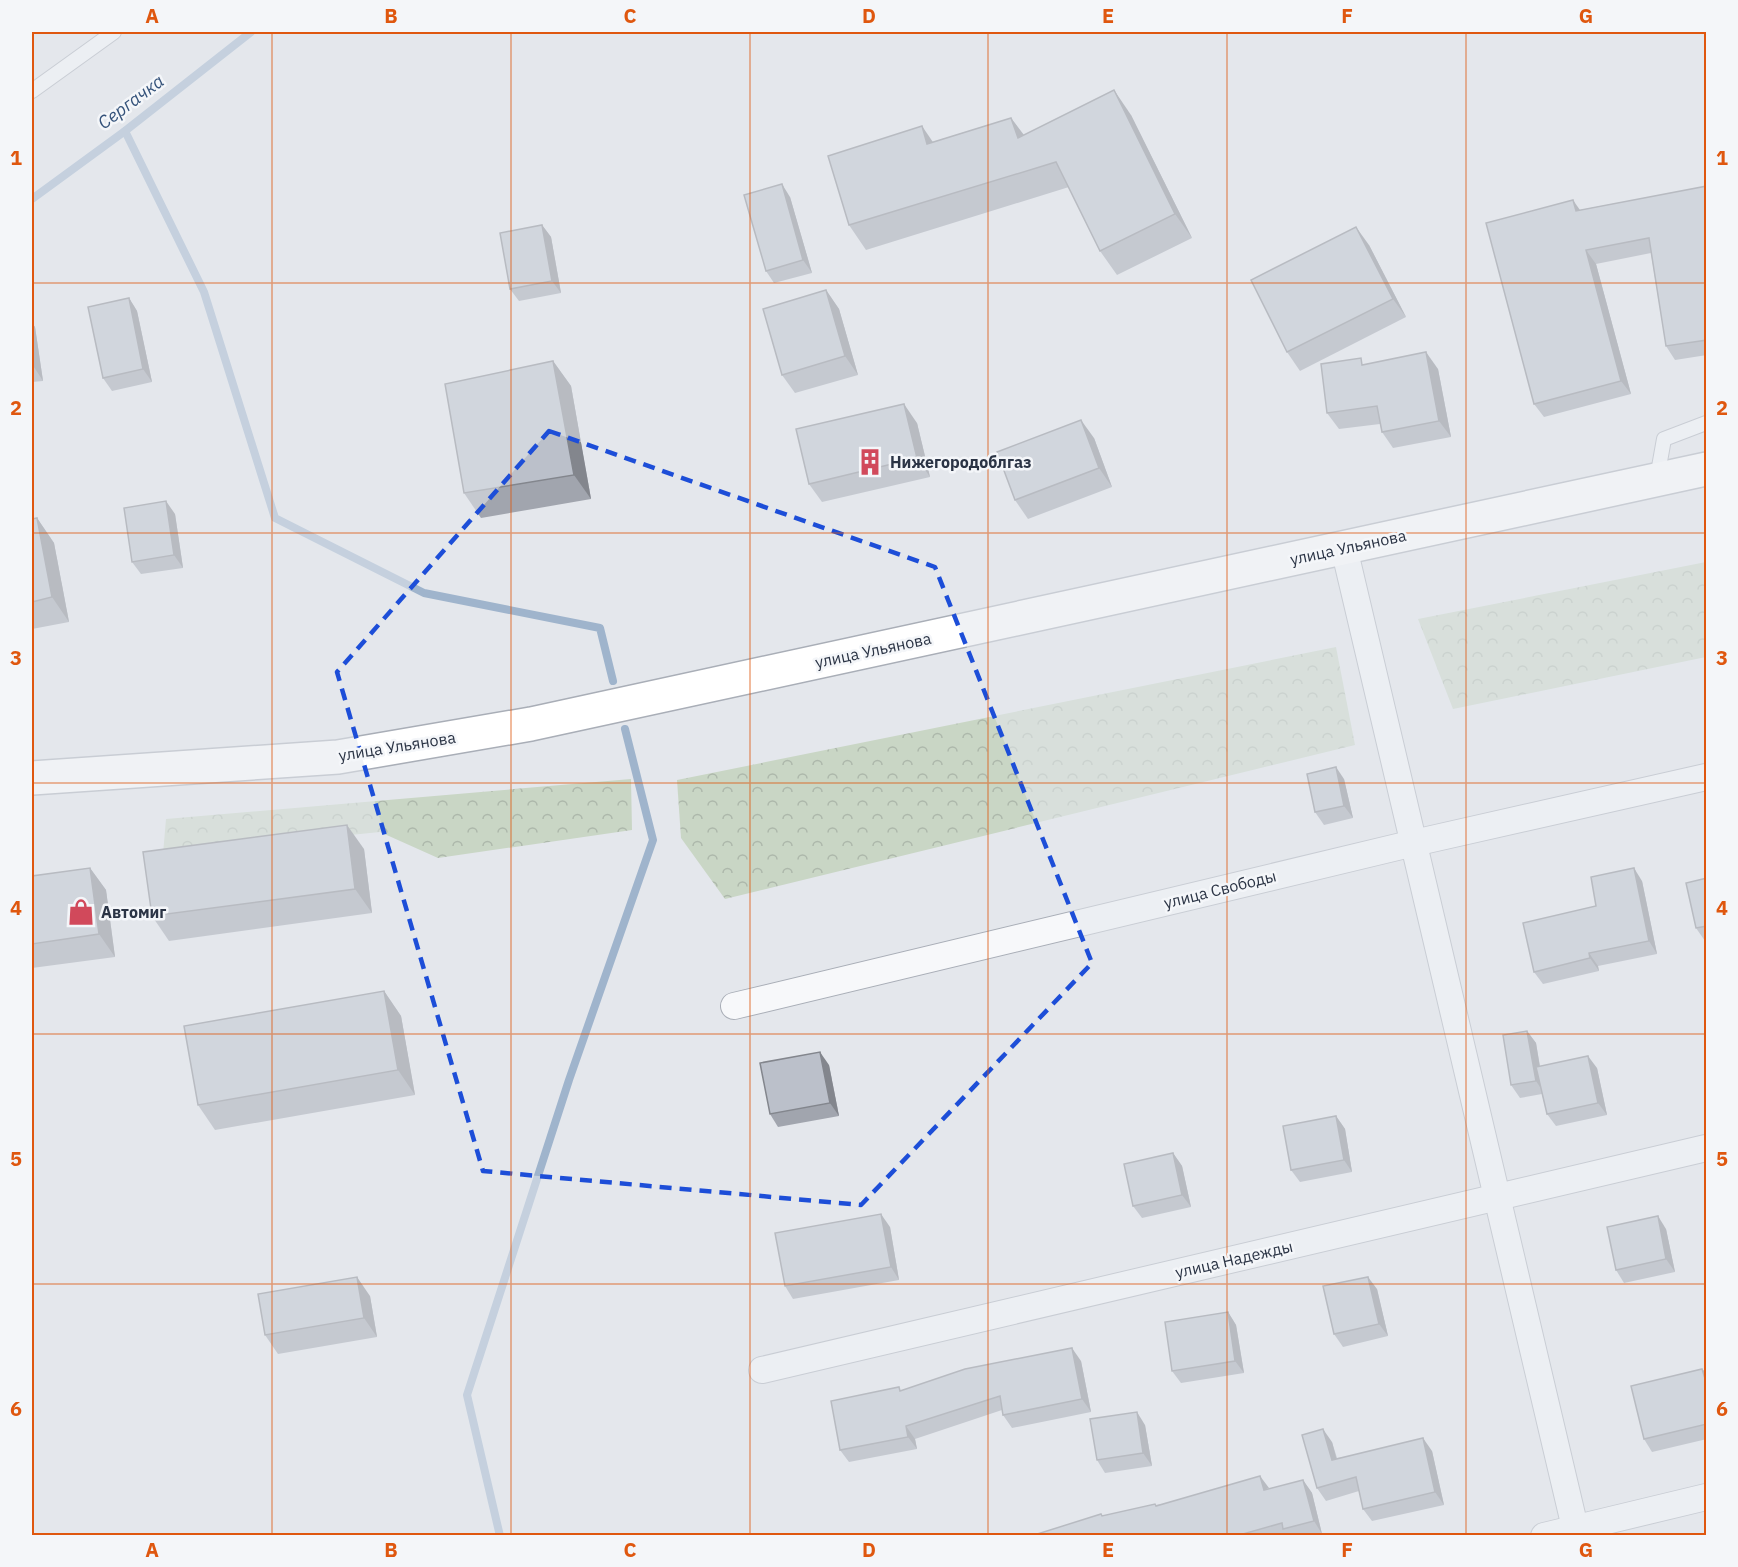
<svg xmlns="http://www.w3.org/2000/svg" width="1738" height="1567" viewBox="0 0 1738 1567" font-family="'IBM Plex Sans',sans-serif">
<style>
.forest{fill:url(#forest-crowns)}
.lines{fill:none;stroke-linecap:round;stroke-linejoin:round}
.stream{stroke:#9fb4cc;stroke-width:8}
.lane-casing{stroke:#a9aeb7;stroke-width:16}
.street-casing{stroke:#a9aeb7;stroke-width:28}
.secondary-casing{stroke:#a9aeb7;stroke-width:36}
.lane{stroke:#f7f8fa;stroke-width:14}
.street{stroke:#f7f8fa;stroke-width:26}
.secondary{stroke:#fff;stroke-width:33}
.wall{fill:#a1a5ae}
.shaded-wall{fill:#83868d}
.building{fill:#bbc0ca;stroke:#83868d;stroke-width:1.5}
.marked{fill:none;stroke:#1d4ed8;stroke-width:4.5;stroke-dasharray:12 8;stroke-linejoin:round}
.grid{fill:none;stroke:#df570f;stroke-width:1.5;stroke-opacity:0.55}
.labels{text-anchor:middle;stroke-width:5;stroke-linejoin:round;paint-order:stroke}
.poi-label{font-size:16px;font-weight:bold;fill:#2b3445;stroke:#f4f6f9;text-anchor:start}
.street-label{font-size:16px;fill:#2b3445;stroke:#f4f6f9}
.water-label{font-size:18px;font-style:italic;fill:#34527a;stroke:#f4f6f9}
.neatline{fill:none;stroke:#df570f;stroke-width:2}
.grid-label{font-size:20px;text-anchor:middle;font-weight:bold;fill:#df570f}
</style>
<defs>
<pattern id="forest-crowns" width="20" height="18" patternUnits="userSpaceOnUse" patternTransform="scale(1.5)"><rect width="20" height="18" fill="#c9d6c5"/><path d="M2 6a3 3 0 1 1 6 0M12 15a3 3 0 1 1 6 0" fill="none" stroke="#adb8ab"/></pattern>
</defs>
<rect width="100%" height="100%" fill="#e4e7ec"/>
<g class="forest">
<polygon points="1706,562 1706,657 1453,709 1418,619"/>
<polygon points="1336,647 1355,745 725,899 681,838 677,780"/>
<polygon points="631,779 632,830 438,858 380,832 163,854 166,819"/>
</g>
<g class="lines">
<g class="stream">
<polyline points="125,131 204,292 275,518 424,593 600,628 613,681"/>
<polyline points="32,199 125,131 251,32"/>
<polyline points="500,1536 467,1395 569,1080 653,840 625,729"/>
</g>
<defs>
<g id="lane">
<polyline points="32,91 114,32"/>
<polyline points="1657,478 1664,439 1706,423"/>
</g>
<g id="street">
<polyline points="1344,548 1577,1536"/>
<polyline points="734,1006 1414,843 1706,777"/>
<polyline points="762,1370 1706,1148"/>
<polyline points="1544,1536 1706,1497"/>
</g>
<polyline id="secondary" points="32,778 338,757 531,724 1706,469"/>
</defs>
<use href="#lane" class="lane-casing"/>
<use href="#street" class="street-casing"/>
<use href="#secondary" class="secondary-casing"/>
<use href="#lane" class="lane"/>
<use href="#street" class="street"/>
<use href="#secondary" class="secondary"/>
</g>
<g class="wall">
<polygon points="1131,115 1192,238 1117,275 1100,251 1069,187 866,250 849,225 933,142 1011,118 1024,135"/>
<polygon points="1707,186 1707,355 1675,360 1666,346 1651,253 1596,264 1631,394 1544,417 1534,404 1580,210"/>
<polygon points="790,197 812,273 774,283 766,271"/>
<polygon points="542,225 551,237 561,293 519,301 510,289"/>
<polygon points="1369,245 1406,317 1300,371 1287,352"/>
<polygon points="826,290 839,309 858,375 795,393 782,375"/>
<polygon points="129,298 137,311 152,382 112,391 103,378"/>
<polygon points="32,323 35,327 43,381 32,382"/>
<polygon points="553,361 571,386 591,499 481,518 464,493"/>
<polygon points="1365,364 1438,369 1451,437 1393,448 1382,432 1380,424 1339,429 1327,413"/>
<polygon points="917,423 930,477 822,502 809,484"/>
<polygon points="1094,438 1112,487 1028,519 1015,500"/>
<polygon points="175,514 183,568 141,574 132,562"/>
<polygon points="37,518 54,543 69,622 32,629 32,519"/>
<polygon points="1344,779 1353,818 1324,825 1315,812"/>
<polygon points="364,849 372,913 169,941 152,916"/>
<polygon points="90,868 106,890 115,957 32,968 32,876"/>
<polygon points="1707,878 1707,941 1705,941 1696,928"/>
<polygon points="1642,881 1657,954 1598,966 1599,971 1543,984 1534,972 1596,906"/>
<polygon points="384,991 401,1016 415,1095 215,1130 198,1105"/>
<polygon points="1527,1031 1536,1043 1540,1066 1597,1068 1607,1115 1556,1126 1547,1114 1542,1094 1520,1098 1511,1085"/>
<polygon points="829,1065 839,1116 778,1127 770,1114"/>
<polygon points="1336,1116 1345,1129 1352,1172 1300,1182 1291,1170"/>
<polygon points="1173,1153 1182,1166 1191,1207 1142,1218 1133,1206"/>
<polygon points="890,1227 899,1280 793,1299 785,1286"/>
<polygon points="1666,1229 1675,1272 1624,1283 1616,1270"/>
<polygon points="1377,1289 1388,1336 1343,1347 1334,1334"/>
<polygon points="370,1296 377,1337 278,1354 265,1335"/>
<polygon points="1228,1312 1236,1325 1244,1373 1181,1383 1172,1371"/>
<polygon points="1081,1361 1091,1412 1012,1428 1003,1415 1002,1410 915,1439 917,1449 849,1462 840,1450 901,1391"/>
<polygon points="1702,1369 1707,1374 1707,1439 1652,1452 1644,1439"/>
<polygon points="1145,1425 1152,1466 1105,1473 1097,1460"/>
<polygon points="1332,1442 1337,1458 1432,1451 1444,1505 1372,1521 1363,1509 1359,1491 1326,1501 1317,1488"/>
<polygon points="1303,1480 1312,1493 1322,1534 1315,1536 1031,1536 1103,1516 1156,1505 1269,1489"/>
</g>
<g class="shaded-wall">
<polygon points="1114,90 1131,115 1192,238 1175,214"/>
<polygon points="1011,118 1029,142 1018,138"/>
<polygon points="922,126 939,151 927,144"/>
<polygon points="782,184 790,197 812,273 803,260"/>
<polygon points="1573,200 1582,213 1576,211"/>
<polygon points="542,225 551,237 561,293 552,281"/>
<polygon points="1356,227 1369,245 1406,317 1393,299"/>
<polygon points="1586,250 1596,264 1631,394 1621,381"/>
<polygon points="826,290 839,309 858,375 845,356"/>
<polygon points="129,298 137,311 152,382 143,369"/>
<polygon points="32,323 35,327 43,381 32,364"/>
<polygon points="1426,352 1438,369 1451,437 1439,421"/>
<polygon points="553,361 571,386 591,499 574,475"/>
<polygon points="904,404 917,423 930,477 917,458"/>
<polygon points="1081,420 1094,438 1112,487 1099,468"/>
<polygon points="166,501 175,514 183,568 174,555"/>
<polygon points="37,518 54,543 69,622 52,597"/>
<polygon points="1336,767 1344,779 1353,818 1344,806"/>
<polygon points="347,825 364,849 372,913 355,889"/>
<polygon points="90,868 106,890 115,957 99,934"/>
<polygon points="1634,868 1642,881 1657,954 1649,941"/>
<polygon points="1589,953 1598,966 1599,971 1590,958"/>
<polygon points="384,991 401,1016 415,1095 398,1070"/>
<polygon points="1527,1031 1536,1043 1544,1093 1536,1081"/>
<polygon points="820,1052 829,1065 839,1116 830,1103"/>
<polygon points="1588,1056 1597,1068 1607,1115 1598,1103"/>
<polygon points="1336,1116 1345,1129 1352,1172 1344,1160"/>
<polygon points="1173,1153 1182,1166 1191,1207 1182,1195"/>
<polygon points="881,1214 890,1227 899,1280 891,1267"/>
<polygon points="1658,1216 1666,1229 1675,1272 1666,1259"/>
<polygon points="357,1277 370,1296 377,1337 364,1318"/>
<polygon points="1368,1277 1377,1289 1388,1336 1379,1324"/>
<polygon points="1228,1312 1236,1325 1244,1373 1235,1361"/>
<polygon points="1072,1348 1081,1361 1091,1412 1082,1399"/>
<polygon points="1702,1369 1707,1374 1707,1385"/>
<polygon points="1137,1412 1145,1425 1152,1466 1143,1453"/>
<polygon points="906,1426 915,1439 917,1449 908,1437"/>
<polygon points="1323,1429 1332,1442 1340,1472 1332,1460"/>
<polygon points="1423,1438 1432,1451 1444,1505 1435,1492"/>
<polygon points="1260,1476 1269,1488 1264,1490"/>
<polygon points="1303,1480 1312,1493 1322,1534 1314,1521"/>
</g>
<g class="building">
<polygon points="1114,90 1175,214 1100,251 1056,162 849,225 828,156 922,126 927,144 1011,118 1018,138"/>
<polygon points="782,184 803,260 766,271 744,195"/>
<polygon points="1707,186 1707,340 1666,346 1649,238 1586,250 1621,381 1534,404 1486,223 1573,200 1576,211"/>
<polygon points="542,225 552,281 510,289 500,233"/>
<polygon points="1356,227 1393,299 1287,352 1251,280"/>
<polygon points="826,290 845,356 782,375 763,309"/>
<polygon points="129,298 143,369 103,378 88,307"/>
<polygon points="1426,352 1439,421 1382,432 1377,406 1327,413 1321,364 1361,358 1362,365"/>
<polygon points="553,361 574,475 464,493 445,384"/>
<polygon points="904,404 917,458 809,484 796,429"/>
<polygon points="1081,420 1099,468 1015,500 997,452"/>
<polygon points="166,501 174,555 132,562 124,508"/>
<polygon points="37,518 52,597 32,602 32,519"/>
<polygon points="1336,767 1344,806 1315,812 1307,774"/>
<polygon points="347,825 355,889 152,916 143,852"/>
<polygon points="90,868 99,934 32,944 32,876"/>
<polygon points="1634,868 1649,941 1589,953 1590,958 1534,972 1523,923 1596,906 1591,877"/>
<polygon points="1707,878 1707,926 1696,928 1686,883"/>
<polygon points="384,991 398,1070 198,1105 184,1026"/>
<polygon points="1527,1031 1536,1081 1511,1085 1503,1035"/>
<polygon points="820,1052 830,1103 770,1114 760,1063"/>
<polygon points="1588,1056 1598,1103 1547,1114 1536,1067"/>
<polygon points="1336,1116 1344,1160 1291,1170 1283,1126"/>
<polygon points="1173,1153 1182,1195 1133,1206 1124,1164"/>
<polygon points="881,1214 891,1267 785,1286 775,1233"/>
<polygon points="1658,1216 1666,1259 1616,1270 1607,1227"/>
<polygon points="357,1277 364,1318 265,1335 258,1294"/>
<polygon points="1368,1277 1379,1324 1334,1334 1323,1286"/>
<polygon points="1228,1312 1235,1361 1172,1371 1165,1322"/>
<polygon points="1072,1348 1082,1399 1003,1415 1000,1396 906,1426 908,1437 840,1450 831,1401 899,1387 900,1391 965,1369"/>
<polygon points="1702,1369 1707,1385 1707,1424 1644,1439 1631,1386"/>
<polygon points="1137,1412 1143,1453 1097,1460 1090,1419"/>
<polygon points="1323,1429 1332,1460 1423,1438 1435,1492 1363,1509 1356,1477 1317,1488 1302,1435"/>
<polygon points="1260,1476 1264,1490 1303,1480 1314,1521 1283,1529 1282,1523 1236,1536 1031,1536 1101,1514 1102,1516 1155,1504 1156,1506"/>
</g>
<path d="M0 0H1738V1567H0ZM 549,431 L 935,567 L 1092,963 L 861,1205 L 483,1171 L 337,672 Z" fill="#e4e7ec" fill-opacity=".55" fill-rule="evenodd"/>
<path class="marked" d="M 549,431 L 935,567 L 1092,963 L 861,1205 L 483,1171 L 337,672 Z"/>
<path class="grid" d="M 272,32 L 272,1536M 511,32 L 511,1536M 750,32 L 750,1536M 988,32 L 988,1536M 1227,32 L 1227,1536M 1466,32 L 1466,1536M 32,283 L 1706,283M 32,533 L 1706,533M 32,783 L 1706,783M 32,1034 L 1706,1034M 32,1284 L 1706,1284"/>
<defs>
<symbol id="building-bare" viewBox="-9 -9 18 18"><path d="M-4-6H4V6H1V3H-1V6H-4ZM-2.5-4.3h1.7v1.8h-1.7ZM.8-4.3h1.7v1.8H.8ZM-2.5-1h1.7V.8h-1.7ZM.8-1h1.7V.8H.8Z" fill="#d1495b" stroke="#f4f6f9" stroke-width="2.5" paint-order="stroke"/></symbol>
<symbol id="shop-bare" viewBox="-9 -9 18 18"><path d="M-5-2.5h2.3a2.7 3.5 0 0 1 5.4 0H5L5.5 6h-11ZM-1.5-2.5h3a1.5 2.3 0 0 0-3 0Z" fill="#d1495b" stroke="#f4f6f9" stroke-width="2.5" paint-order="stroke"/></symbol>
</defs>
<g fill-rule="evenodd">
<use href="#building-bare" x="851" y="443" width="38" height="38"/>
<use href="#shop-bare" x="62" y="893" width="38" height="38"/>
</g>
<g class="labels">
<g class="poi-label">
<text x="890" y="468">Нижегородоблгаз</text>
<text x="101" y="918">Автомиг</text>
</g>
<g class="street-label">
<text transform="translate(1348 547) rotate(-12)" y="6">улица Ульянова</text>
<text transform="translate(873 650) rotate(-12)" y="6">улица Ульянова</text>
<text transform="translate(397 746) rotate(-9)" y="6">улица Ульянова</text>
<text transform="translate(1220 889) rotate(-14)" y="6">улица Свободы</text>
<text transform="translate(1234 1259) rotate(-13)" y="6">улица Надежды</text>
</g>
<g class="water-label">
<text transform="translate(131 102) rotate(-37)" y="6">Сергачка</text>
</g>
</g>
<rect width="1738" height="1567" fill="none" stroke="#f4f6f9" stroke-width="66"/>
<rect x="33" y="33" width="1672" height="1501" class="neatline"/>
<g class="grid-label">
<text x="152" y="23">A</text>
<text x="391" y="23">B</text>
<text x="630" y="23">C</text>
<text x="869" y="23">D</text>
<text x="1108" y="23">E</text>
<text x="1347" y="23">F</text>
<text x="1586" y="23">G</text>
<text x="16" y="165">1</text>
<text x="1722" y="165">1</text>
<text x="16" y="415">2</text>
<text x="1722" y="415">2</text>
<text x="16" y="665">3</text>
<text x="1722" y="665">3</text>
<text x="16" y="915">4</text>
<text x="1722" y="915">4</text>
<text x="16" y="1166">5</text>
<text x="1722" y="1166">5</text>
<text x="16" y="1416">6</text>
<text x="1722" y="1416">6</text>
<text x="152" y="1557">A</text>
<text x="391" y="1557">B</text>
<text x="630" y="1557">C</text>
<text x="869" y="1557">D</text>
<text x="1108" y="1557">E</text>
<text x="1347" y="1557">F</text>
<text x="1586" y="1557">G</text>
</g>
</svg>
